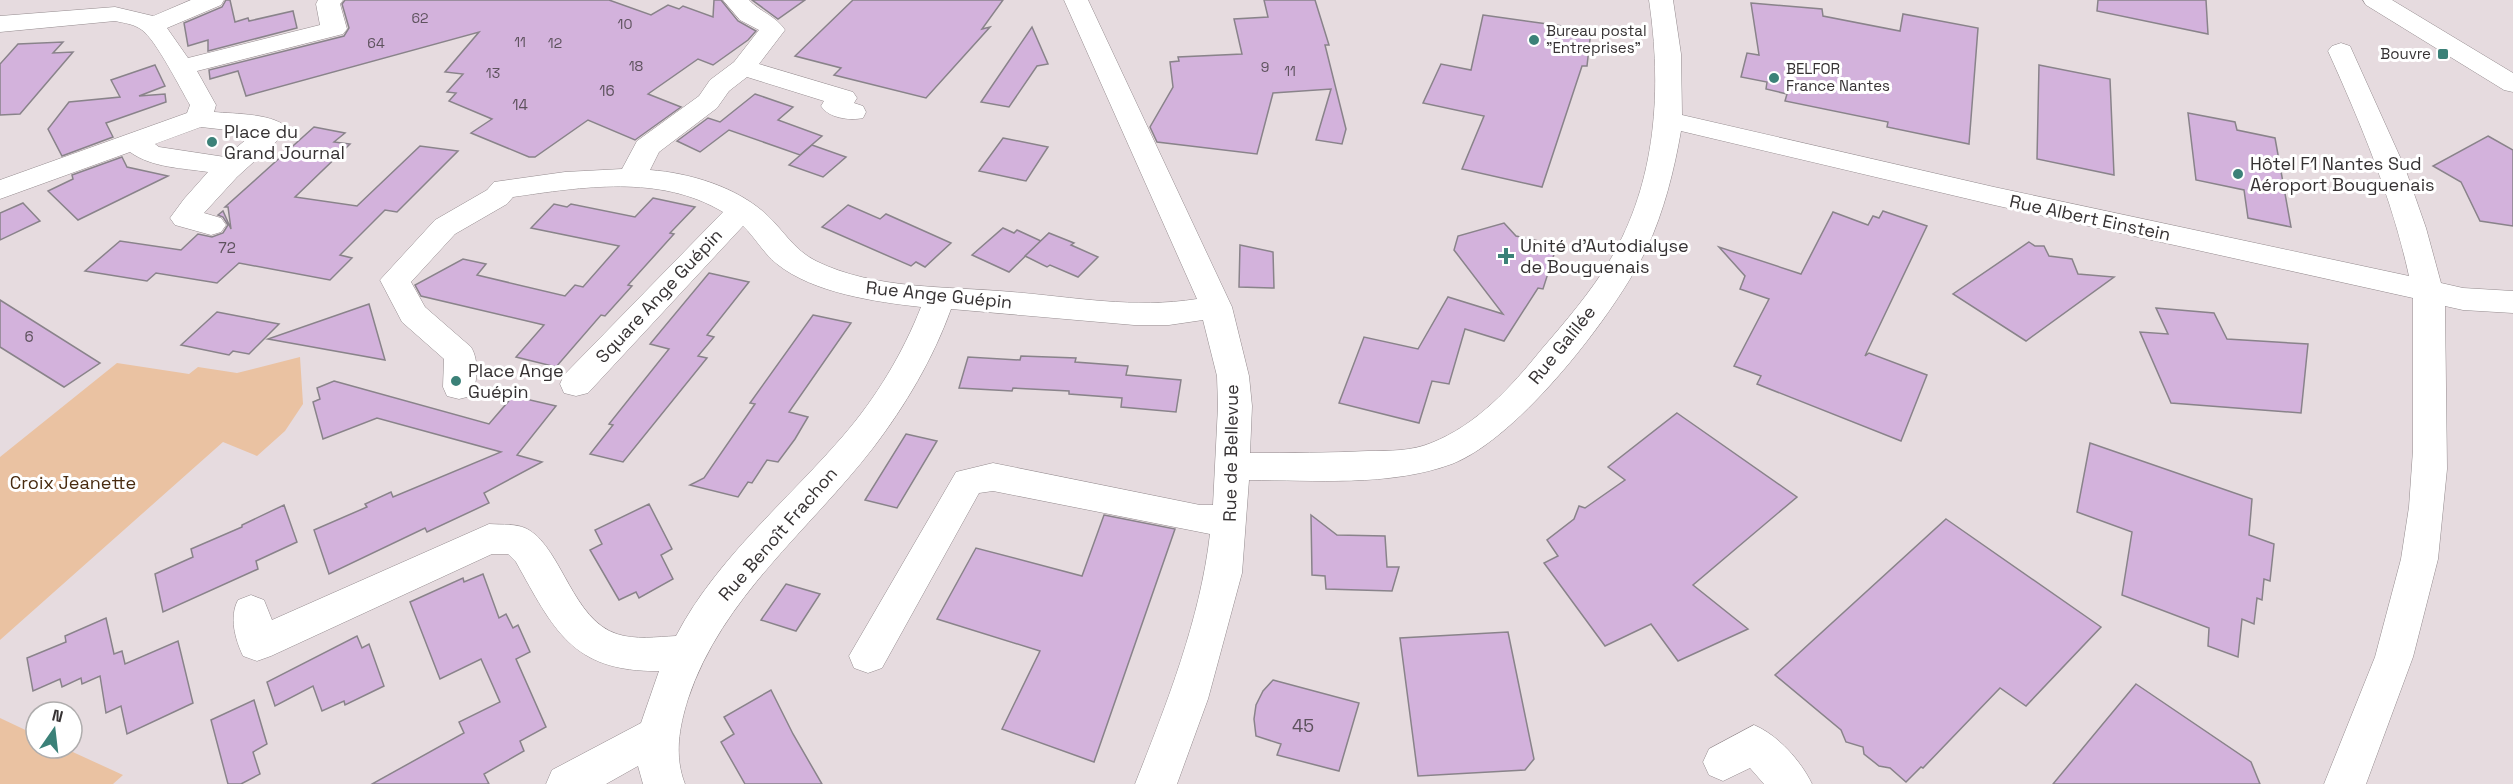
<svg xmlns="http://www.w3.org/2000/svg" width="2513" height="784" viewBox="0 0 2513 784" font-family="'Space Grotesk',sans-serif">
<style>
.green{fill:#eac2a2}
.building{fill:#d3b2dc;stroke:#89838a;stroke-width:1.5}
.lines{fill:none;stroke-linecap:round;stroke-linejoin:round}
.minor-casing{stroke:#948b8e;stroke-width:1}
.minor{fill:#fff;fill-rule:evenodd}
.poi-dot{fill:#3b8178;stroke:#fff;stroke-width:2}
.labels{text-anchor:middle;stroke-width:6;stroke-linejoin:round;paint-order:stroke}
.far-number-label{font-size:14px;fill:#5d525d}
.far-poi-label{font-size:15px;fill:#363233;stroke:#fff;text-anchor:start}
.number-label{font-size:15px;fill:#5d525d}
.poi-label{font-size:18px;fill:#363233;stroke:#fff;text-anchor:start}
.street-label{font-size:18px;fill:#363233;stroke:#fff}
.park-label{font-size:18px;fill:#482b10;stroke:#fff}
.near-number-label{font-size:18px;fill:#5d525d}
</style>
<rect width="100%" height="100%" fill="#e6dbdf"/>
<g class="green">
<polygon points="300,357 303,404 285,431 257,456 223,442 0,640 0,457 117,363 189,374 198,367 237,373"/>
<polygon points="0,718 36,735 36,748 64,748 123,775 113,784 0,784"/>
</g>
<g class="building">
<polygon points="226,0 230,0 235,22 248,18 249,21 293,11 297,28 208,51 208,40 188,46 184,23 222,7"/>
<polygon points="345,0 609,0 651,15 668,5 679,9 683,6 713,17 714,0 721,0 738,21 756,31 748,40 713,65 698,59 648,94 681,107 635,140 588,120 535,157 529,157 471,133 492,119 449,101 456,93 447,92 463,74 445,72 479,32 246,96 238,71 210,79 209,70 344,36 349,28 342,4"/>
<polygon points="752,0 805,0 778,19"/>
<polygon points="853,0 1003,0 982,29 990,27 926,98 834,75 841,68 795,56"/>
<polygon points="1264,0 1315,0 1329,45 1325,45 1346,129 1342,144 1316,140 1331,89 1273,93 1257,154 1157,142 1150,127 1173,87 1170,62 1179,61 1178,57 1242,54 1234,19 1268,17"/>
<polygon points="2098,0 2206,0 2208,34 2097,11"/>
<polygon points="1751,3 1822,9 1823,16 1900,31 1903,14 1978,28 1969,144 1887,127 1888,122 1785,101 1787,94 1766,89 1767,82 1741,77 1747,53 1759,55"/>
<polygon points="1483,15 1591,30 1587,66 1582,66 1542,187 1462,169 1484,116 1423,103 1441,64 1471,70"/>
<polygon points="1032,27 1048,64 1037,66 1009,107 981,102"/>
<polygon points="63,42 53,53 73,52 20,114 0,115 0,64 18,44"/>
<polygon points="155,65 165,86 139,96 165,94 166,102 106,123 113,137 62,156 48,129 69,102 120,97 111,80"/>
<polygon points="2039,65 2110,79 2114,175 2037,159"/>
<polygon points="755,94 793,107 778,120 822,136 800,155 729,130 700,152 677,141 708,118 720,122"/>
<polygon points="2188,113 2235,122 2237,130 2275,138 2291,227 2248,218 2244,190 2196,180"/>
<polygon points="314,127 345,133 334,142 350,144 295,197 357,206 420,146 458,151 397,212 385,210 340,255 352,258 330,280 239,263 217,283 156,273 147,281 85,271 120,241 181,250 198,234 212,237 223,233 228,225 223,217 218,215 223,211 231,229 228,207 225,207"/>
<polygon points="2488,136 2513,150 2513,226 2480,221 2461,182 2433,166"/>
<polygon points="1003,138 1048,147 1026,181 979,171"/>
<polygon points="812,145 846,157 823,177 789,165"/>
<polygon points="122,157 127,167 168,176 78,220 48,191 73,179 72,175"/>
<polygon points="653,198 695,207 670,233 674,234 628,285 632,286 605,316 601,315 556,367 516,357 544,325 421,296 415,285 463,259 486,264 477,275 565,296 575,285 583,287 619,246 531,228 554,204 567,207 571,204 635,217"/>
<polygon points="23,203 40,221 0,240 0,213"/>
<polygon points="848,205 880,219 886,214 951,243 925,267 916,262 911,266 822,227"/>
<polygon points="1883,211 1927,226 1865,356 1869,353 1927,375 1901,441 1757,384 1761,376 1734,366 1769,299 1740,289 1745,276 1719,247 1801,274 1833,212 1868,225 1873,216 1879,218"/>
<polygon points="1504,223 1516,236 1557,245 1543,289 1538,288 1504,341 1465,329 1449,384 1432,381 1419,423 1339,403 1364,337 1418,349 1448,297 1503,314 1454,250 1458,236"/>
<polygon points="1003,228 1014,233 1017,230 1041,241 1009,272 972,255"/>
<polygon points="1049,233 1074,243 1071,245 1098,257 1078,277 1050,265 1047,267 1025,256"/>
<polygon points="2029,242 2035,246 2044,246 2049,256 2072,259 2078,274 2114,277 2026,341 1953,294"/>
<polygon points="1240,245 1273,252 1274,288 1239,287"/>
<polygon points="709,273 749,282 707,335 714,337 698,356 707,358 623,462 590,454 613,425 609,424 669,349 650,344"/>
<polygon points="0,300 100,363 64,387 0,347"/>
<polygon points="369,304 385,360 268,339"/>
<polygon points="2156,308 2214,313 2227,339 2308,344 2301,413 2171,403 2140,332 2168,334"/>
<polygon points="217,312 279,324 249,354 233,351 229,355 181,345"/>
<polygon points="813,315 851,323 789,412 808,417 795,439 778,462 767,460 752,483 748,482 738,497 690,485 704,478 755,404 750,403"/>
<polygon points="1021,356 1076,358 1075,362 1128,366 1126,375 1181,380 1176,412 1121,407 1122,398 1069,394 1069,391 1013,388 1012,391 959,388 968,357 1020,360"/>
<polygon points="334,381 489,424 513,396 556,406 517,455 542,462 484,493 489,503 427,532 425,528 329,574 314,530 367,507 365,504 391,492 393,497 501,452 377,418 323,439 313,402 320,399 317,388"/>
<polygon points="1677,413 1797,497 1693,585 1748,629 1678,661 1651,624 1605,646 1544,563 1558,556 1547,540 1574,519 1579,506 1585,508 1625,480 1608,467"/>
<polygon points="906,434 937,441 897,508 865,500"/>
<polygon points="2090,443 2252,499 2249,535 2274,544 2270,581 2264,579 2262,600 2257,598 2254,624 2242,619 2238,657 2208,646 2209,628 2122,595 2132,532 2077,512"/>
<polygon points="649,504 672,549 661,555 673,579 639,598 636,592 619,600 590,550 602,544 595,530"/>
<polygon points="284,505 297,542 256,561 258,569 163,612 155,574 193,557 191,549 242,527 242,525"/>
<polygon points="1104,515 1175,529 1094,762 1002,729 1040,651 937,619 976,548 1082,576"/>
<polygon points="1311,515 1337,535 1385,536 1387,567 1399,567 1392,591 1326,589 1325,576 1312,575"/>
<polygon points="1946,519 2101,627 2026,706 2000,688 1923,768 1921,767 1906,782 1890,768 1879,766 1864,754 1863,747 1846,742 1841,730 1775,675"/>
<polygon points="483,574 499,618 506,614 513,628 518,625 530,652 516,659 546,727 520,741 524,751 484,774 489,784 372,784 464,733 459,722 500,702 481,659 440,679 410,602 463,578 464,582"/>
<polygon points="786,584 820,594 796,631 761,620"/>
<polygon points="106,618 114,654 122,651 125,664 178,641 193,703 127,734 121,706 106,713 100,676 82,684 81,678 62,687 60,679 33,691 27,658 66,642 65,636"/>
<polygon points="1508,632 1534,759 1525,770 1418,776 1400,638"/>
<polygon points="357,636 362,648 369,644 384,686 345,705 344,701 322,711 313,686 275,706 267,682"/>
<polygon points="1273,680 1359,703 1339,771 1277,755 1281,744 1256,736 1254,719 1256,705 1263,691"/>
<polygon points="2136,684 2251,762 2260,784 2053,784"/>
<polygon points="771,690 793,734 822,784 745,784 721,742 734,734 724,717"/>
<polygon points="254,700 267,744 253,752 260,774 241,784 228,784 211,720"/>
</g>
<g class="lines">
<defs>
<g id="minor">
<path d="M 191,0 L 224,0 L 221,5 L 167,28 L 188,58 L 320,25 L 316,4 L 318,0 L 343,0 L 340,4 L 347,29 L 343,34 L 197,71 L 216,105 L 214,112 C 234,114 277,113 289,130 L 237,177 L 204,213 L 221,218 L 226,225 L 221,232 L 211,235 L 175,225 L 170,218 L 184,199 L 208,172 C 183,168 152,168 130,152 L 0,199 L 0,180 L 187,113 L 190,105 C 180,88 156,40 142,30 C 134,24 124,23 115,21 L 0,32 L 0,16 L 115,7 L 153,16 ZM 201,127 L 254,133 L 225,157 L 159,147 L 155,144 Z"/>
<path d="M 723,0 L 749,0 C 760,12 776,16 785,30 L 759,64 L 853,92 L 857,98 L 854,103 L 863,106 L 866,112 L 863,118 C 850,121 828,118 821,106 L 824,101 L 747,77 L 729,91 L 717,108 L 659,152 L 650,170 C 690,173 737,187 767,215 C 784,231 794,250 816,261 C 875,290 947,286 1012,292 C 1073,297 1135,309 1197,299 L 1064,0 L 1088,0 L 1232,307 L 1249,376 L 1252,406 L 1250,453 C 1290,453 1329,453 1368,451 C 1389,451 1412,451 1431,443 C 1477,425 1511,387 1541,350 C 1565,322 1591,292 1610,260 C 1657,181 1662,88 1649,0 L 1673,0 L 1681,54 L 1682,115 L 1994,187 L 2409,276 C 2392,198 2361,124 2328,51 L 2332,46 L 2341,43 L 2350,46 L 2405,168 L 2426,228 L 2441,283 L 2463,288 L 2513,291 L 2513,313 L 2463,310 L 2445,306 L 2447,469 L 2438,559 L 2413,657 L 2366,784 L 2324,784 L 2375,657 L 2401,559 L 2409,507 L 2413,450 L 2413,298 L 1994,205 L 1681,131 C 1674,171 1664,211 1647,248 C 1616,313 1519,438 1452,464 C 1389,487 1315,480 1249,480 L 1242,573 L 1208,699 L 1177,784 L 1135,784 C 1167,703 1200,620 1210,534 L 993,491 L 979,493 L 882,668 L 868,673 L 854,668 L 849,656 L 956,472 L 993,463 L 1200,505 L 1213,505 L 1218,406 L 1217,376 L 1203,320 L 1169,325 L 1134,325 L 951,309 C 933,359 905,406 873,448 C 809,531 722,597 688,699 C 679,728 674,756 685,784 L 643,784 L 638,766 L 606,784 L 546,784 L 552,770 L 641,723 L 659,671 C 572,672 554,630 516,562 L 508,554 L 492,554 L 271,656 L 257,661 L 243,656 C 235,639 229,617 238,600 L 251,595 L 264,600 L 272,620 L 489,524 C 502,525 518,523 529,530 C 562,550 573,620 617,634 C 635,640 657,637 676,636 C 716,559 787,501 843,436 C 876,398 903,353 921,307 C 876,302 813,293 777,264 C 763,253 755,237 743,226 L 588,393 L 576,396 L 564,393 L 560,384 L 564,375 L 723,212 C 660,174 582,187 513,197 L 507,204 L 455,234 L 411,282 L 425,307 L 471,347 C 479,360 478,382 471,396 L 459,399 L 447,396 L 443,387 L 444,359 L 402,322 L 380,280 L 435,220 L 487,190 L 494,182 L 565,172 L 622,169 L 637,141 L 699,96 L 710,80 L 734,62 L 759,30 L 740,20 Z"/>
<polygon points="2363,0 2392,0 2513,73 2513,92 2504,90 2366,5"/>
<path d="M 1754,725 C 1778,735 1801,761 1812,784 L 1764,784 L 1750,768 L 1723,781 L 1709,775 L 1703,762 L 1709,749 Z"/>
</g>
</defs>
<use href="#minor" class="minor-casing"/>
<use href="#minor" class="minor"/>
</g>
<g class="poi-dot">
<circle cx="1534" cy="40" r="6"/>
<rect x="2437" y="48" width="12" height="12" rx="3"/>
<circle cx="1774" cy="78" r="6"/>
<circle cx="212" cy="142" r="6"/>
<circle cx="2238" cy="174" r="6"/>
<path d="M1503 247h6v6h6v6h-6v6h-6v-6h-6v-6h6z"/>
<circle cx="456" cy="381" r="6"/>
</g>
<g class="labels">
<g class="far-number-label">
<text x="420" y="23">62</text>
<text x="625" y="29">10</text>
<text x="520" y="47">11</text>
<text x="376" y="48">64</text>
<text x="555" y="48">12</text>
<text x="636" y="71">18</text>
<text x="1265" y="72">9</text>
<text x="1290" y="76">11</text>
<text x="493" y="78">13</text>
</g>
<g class="far-poi-label">
<text x="1546" y="36">Bureau postal<tspan x="1546" dy="17">"Entreprises"</tspan></text>
<text x="2431" y="59" text-anchor="end">Bouvre</text>
<text x="1786" y="74">BELFOR<tspan x="1786" dy="17">France Nantes</tspan></text>
</g>
<g class="number-label">
<text x="607" y="96">16</text>
<text x="520" y="110">14</text>
<text x="227" y="253">72</text>
<text x="29" y="342">6</text>
</g>
<g class="poi-label">
<text x="224" y="138">Place du<tspan x="224" dy="21">Grand Journal</tspan></text>
<text x="2250" y="170">Hôtel F1 Nantes Sud<tspan x="2250" dy="21">Aéroport Bouguenais</tspan></text>
<text x="1520" y="252">Unité d'Autodialyse<tspan x="1520" dy="21">de Bouguenais</tspan></text>
<text x="468" y="377">Place Ange<tspan x="468" dy="21">Guépin</tspan></text>
</g>
<g class="street-label">
<text transform="translate(2090 218) rotate(12)" y="6">Rue Albert Einstein</text>
<text transform="translate(939 295) rotate(6)" y="6">Rue Ange Guépin</text>
<text transform="translate(659 296) rotate(-47)" y="6">Square Ange Guépin</text>
<text transform="translate(1562 345) rotate(-51)" y="6">Rue Galilée</text>
<text transform="translate(1231 453) rotate(-89)" y="6">Rue de Bellevue</text>
<text transform="translate(778 534) rotate(-49)" y="6">Rue Benoît Frachon</text>
</g>
<g class="park-label">
<text x="73" y="489">Croix Jeanette</text>
</g>
<g class="near-number-label">
<text x="1303" y="732">45</text>
</g>
</g>
<g transform="translate(54 730) rotate(14)"><circle r="28" fill="#ffffff" stroke="#afadad" stroke-width="1.5"/>
<path d="M0-4.5L10 22L0 15L-10 22Z" fill="#3b8178"/>
<text y="-9" font-size="16" font-weight="bold" text-anchor="middle" fill="#363233">N</text>
</g>
</svg>
